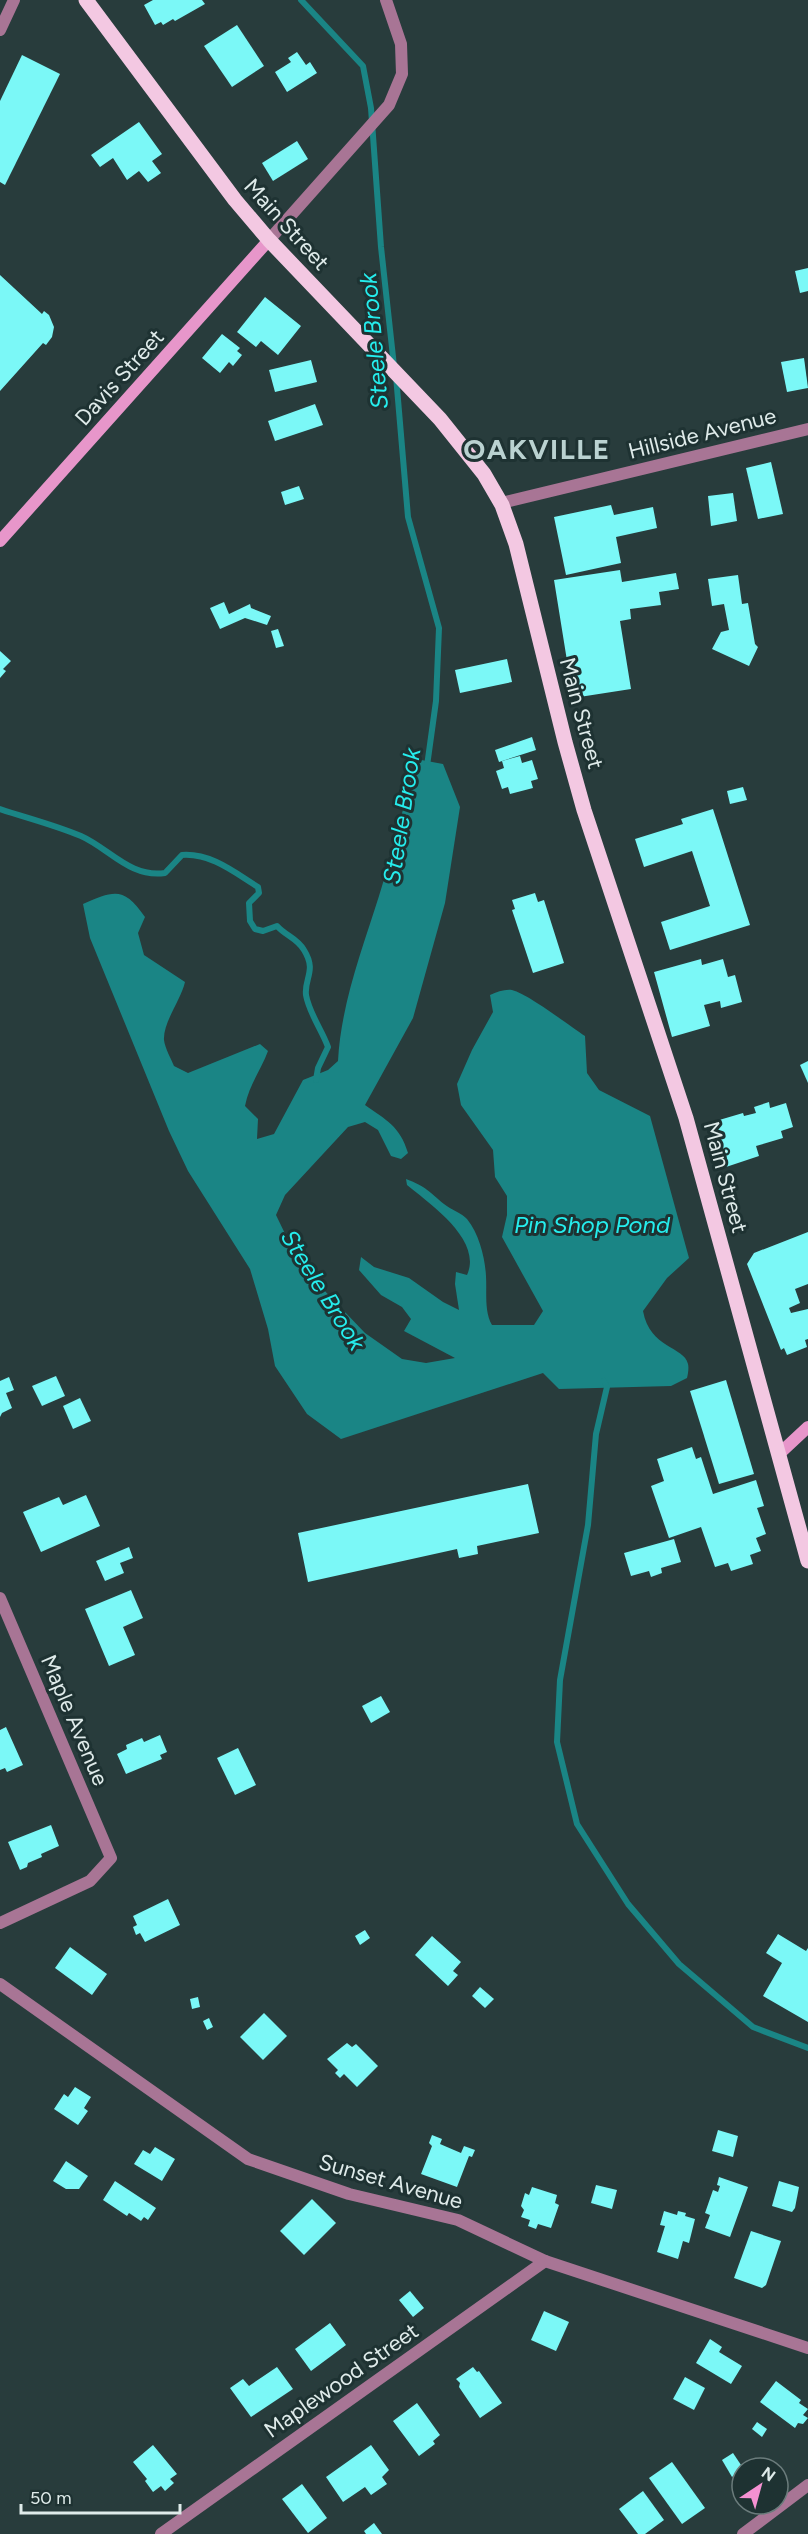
<svg xmlns="http://www.w3.org/2000/svg" width="808" height="2534" viewBox="0 0 808 2534" font-family="Figtree,sans-serif">
<style>
.water{fill:#1a8585}
.lines{fill:none;stroke-linecap:round;stroke-linejoin:round}
.stream{stroke:#1a8585;stroke-width:6}
.building{fill:#7bf8f7}
.street{stroke:#a87595;stroke-width:12}
.secondary{stroke:#e796ca;stroke-width:12}
.primary{stroke:#f3c8e2;stroke-width:15}
.labels{text-anchor:middle;stroke-width:6;stroke-linejoin:round;paint-order:stroke}
.street-label{font-size:22px;fill:#dfebea;stroke:#1e3232}
.water-label{font-size:24px;font-style:italic;fill:#25eded;stroke:#1e3232}
.district-label{font-size:28px;font-weight:bold;letter-spacing:1.5px;fill:#bad2d1;stroke:#1e3232}
</style>
<rect width="100%" height="100%" fill="#283c3c"/>
<path class="water" d="M 416,759 L 443,764 L 460,807 L 445,903 L 413,1018 L 365,1105 C 386,1120 400,1126 408,1153 L 401,1159 L 391,1156 L 378,1130 L 365,1122 L 348,1127 L 285,1195 L 276,1215 L 290,1244 L 308,1265 L 321,1287 L 365,1333 L 402,1359 L 426,1363 L 455,1358 L 404,1331 L 411,1319 L 402,1307 L 381,1295 L 359,1270 L 361,1257 L 374,1267 L 409,1278 L 443,1302 L 459,1310 L 455,1284 L 456,1272 L 467,1275 C 483,1240 430,1204 407,1185 L 406,1179 C 427,1187 428,1191 444,1204 C 451,1210 462,1213 467,1219 C 479,1234 485,1257 486,1276 C 487,1292 484,1311 492,1325 L 534,1325 L 543,1311 L 502,1237 L 507,1215 L 507,1196 L 495,1177 L 493,1150 L 461,1105 L 457,1084 L 472,1050 L 493,1012 L 490,995 C 497,992 505,989 512,990 C 530,995 568,1025 585,1036 L 587,1073 L 599,1090 L 650,1116 L 689,1258 L 667,1278 L 643,1311 C 650,1349 684,1346 688,1364 C 689,1368 688,1374 687,1378 L 671,1386 L 559,1389 L 543,1373 L 341,1439 L 307,1414 L 275,1366 L 268,1329 L 250,1269 L 188,1171 L 169,1131 L 90,938 L 83,904 C 115,890 124,887 145,917 L 138,933 L 144,955 L 185,982 C 181,1000 163,1022 164,1040 C 165,1048 171,1059 174,1066 L 188,1073 L 260,1044 L 268,1051 C 261,1070 249,1085 245,1106 L 258,1119 L 257,1139 L 274,1134 L 303,1080 L 328,1070 L 338,1061 C 341,1004 362,950 379,896 C 393,851 404,805 416,759 Z"/>
<g class="lines">
<g class="stream">
<polyline points="301,0 363,66 371,108 381,247 394,366"/>
<polyline points="396,376 408,517 439,628 436,701 427,766"/>
<path d="M 0,809 C 27,818 55,825 81,836 C 110,849 130,878 165,873 L 182,855 C 211,853 234,872 258,887 L 259,893 L 249,903 L 250,921 L 255,929 L 263,931 L 277,926 C 286,936 297,938 304,950 C 317,971 304,978 306,995 C 309,1013 322,1030 328,1047 L 318,1068 L 316,1080"/>
<polyline points="604,1381 607,1387 596,1434 588,1525 560,1680 557,1742 577,1824 628,1904 679,1964 753,2027 808,2048"/>
</g>
</g>
<g class="building">
<polygon points="153,0 202,0 205,4 175,21 173,19 163,25 161,22 155,25 144,5"/>
<polygon points="237,25 264,66 232,87 204,46"/>
<polygon points="297,52 306,65 310,62 317,73 287,92 275,72 291,62 288,58"/>
<polygon points="22,55 60,74 5,185 0,182 0,101"/>
<polygon points="139,122 162,154 152,161 161,173 148,182 139,171 127,180 113,158 100,167 91,155"/>
<polygon points="297,141 308,159 273,181 262,163"/>
<polygon points="808,268 808,291 800,293 795,271"/>
<polygon points="0,275 42,314 44,311 49,315 54,327 52,337 46,345 43,343 0,391"/>
<polygon points="265,297 301,326 278,355 261,341 256,347 237,332"/>
<polygon points="222,334 240,348 237,351 242,355 233,366 229,362 220,373 202,358"/>
<polygon points="804,358 808,388 787,392 781,362"/>
<polygon points="311,360 317,382 275,392 269,370"/>
<polygon points="315,404 323,425 275,441 268,421"/>
<polygon points="771,462 783,514 758,519 746,468"/>
<polygon points="299,486 304,499 285,505 281,492"/>
<polygon points="733,493 737,521 711,526 708,496"/>
<polygon points="611,505 614,515 653,507 657,528 616,537 621,563 566,575 554,517"/>
<polygon points="620,570 622,582 676,573 679,589 659,592 661,605 630,609 631,619 620,621 631,689 573,698 554,580"/>
<polygon points="738,575 742,604 748,603 755,644 758,647 749,666 712,649 721,632 729,630 724,604 712,606 708,579"/>
<polygon points="224,602 229,614 250,604 251,608 271,616 267,625 245,618 220,629 210,608"/>
<polygon points="278,629 284,646 276,648 271,631"/>
<polygon points="0,651 11,661 3,669 6,671 0,678"/>
<polygon points="507,659 512,682 460,693 455,670"/>
<polygon points="532,737 536,750 499,762 495,750"/>
<polygon points="520,756 522,763 532,760 538,779 531,781 533,788 510,794 508,787 502,789 496,771 504,768 502,761"/>
<polygon points="743,787 747,800 730,804 727,791"/>
<polygon points="713,809 750,925 670,950 661,922 710,906 692,851 644,867 635,839 683,824 681,819"/>
<polygon points="535,893 538,902 544,900 564,963 533,973 512,910 515,909 512,900"/>
<polygon points="701,959 702,965 723,959 728,977 735,975 742,1002 721,1008 720,1001 704,1005 710,1026 672,1037 654,972"/>
<polygon points="808,1061 808,1083 800,1065"/>
<polygon points="769,1102 770,1108 786,1103 793,1127 781,1131 783,1138 756,1146 759,1156 723,1168 709,1123 743,1113 744,1116 756,1113 754,1107"/>
<polygon points="808,1232 808,1284 795,1289 800,1303 789,1308 791,1313 808,1309 808,1339 805,1340 807,1347 787,1355 784,1348 781,1350 747,1264 754,1253"/>
<polygon points="56,1376 65,1396 42,1406 32,1386"/>
<polygon points="9,1377 14,1390 6,1393 12,1408 2,1413 0,1417 0,1381"/>
<polygon points="726,1380 754,1474 719,1484 690,1391"/>
<polygon points="80,1398 91,1421 73,1429 63,1406"/>
<polygon points="692,1447 696,1459 701,1457 713,1494 756,1480 764,1506 757,1508 766,1534 756,1538 761,1551 750,1555 753,1564 731,1571 728,1563 715,1567 701,1527 669,1538 651,1486 664,1481 657,1459"/>
<polygon points="528,1484 539,1533 477,1546 478,1554 459,1558 457,1549 308,1582 298,1533"/>
<polygon points="86,1495 100,1526 41,1552 23,1512 59,1497 63,1505"/>
<polygon points="674,1539 681,1562 661,1568 662,1573 651,1577 649,1571 631,1576 624,1553"/>
<polygon points="129,1547 133,1558 120,1563 124,1573 105,1581 96,1561"/>
<polygon points="131,1590 143,1618 123,1627 135,1655 109,1666 85,1609"/>
<polygon points="381,1696 390,1712 371,1723 362,1706"/>
<polygon points="6,1727 23,1765 7,1772 5,1768 0,1770 0,1730"/>
<polygon points="160,1735 167,1752 160,1755 162,1759 126,1774 117,1754 127,1749 126,1745 142,1738 144,1742"/>
<polygon points="238,1748 256,1785 235,1795 217,1758"/>
<polygon points="51,1825 59,1846 41,1854 42,1857 28,1863 27,1867 20,1870 8,1842"/>
<polygon points="168,1899 180,1925 145,1942 140,1933 136,1935 133,1927 137,1925 133,1916"/>
<polygon points="365,1930 370,1938 360,1945 355,1936"/>
<polygon points="778,1934 806,1951 808,1948 808,2022 763,1996 782,1963 766,1953"/>
<polygon points="432,1936 461,1962 453,1971 458,1975 448,1986 415,1955"/>
<polygon points="70,1947 107,1974 92,1995 55,1968"/>
<polygon points="480,1987 494,1999 485,2008 472,1996"/>
<polygon points="198,1997 200,2007 192,2009 190,1999"/>
<polygon points="264,2013 287,2036 263,2060 240,2037"/>
<polygon points="209,2018 213,2027 207,2030 203,2021"/>
<polygon points="347,2043 352,2047 356,2044 378,2066 357,2087 344,2074 340,2078 335,2073 338,2070 327,2059"/>
<polygon points="75,2087 91,2097 84,2108 88,2111 78,2125 54,2109 64,2094 68,2097"/>
<polygon points="718,2130 738,2136 733,2157 712,2151"/>
<polygon points="432,2135 442,2139 440,2144 461,2153 464,2146 475,2150 472,2157 469,2156 457,2187 421,2174 432,2146 429,2143"/>
<polygon points="155,2147 175,2159 162,2181 134,2164 143,2150 150,2154"/>
<polygon points="66,2161 88,2176 79,2189 66,2189 53,2181"/>
<polygon points="719,2177 748,2187 730,2237 705,2228 710,2215 705,2213 713,2190 718,2192 720,2186 717,2185"/>
<polygon points="115,2181 156,2208 148,2220 144,2217 141,2221 129,2213 127,2216 103,2200"/>
<polygon points="779,2181 799,2187 795,2208 792,2212 772,2206"/>
<polygon points="596,2185 617,2190 612,2209 591,2203"/>
<polygon points="532,2187 557,2195 555,2203 559,2205 551,2228 538,2224 536,2229 528,2226 530,2220 521,2217 524,2210 521,2206 525,2193 529,2195"/>
<polygon points="312,2199 336,2223 304,2255 280,2231"/>
<polygon points="664,2211 677,2215 678,2211 686,2213 685,2216 695,2219 689,2243 683,2241 678,2259 657,2252 665,2226 660,2225"/>
<polygon points="751,2231 781,2241 766,2285 762,2288 734,2278"/>
<polygon points="410,2291 424,2308 413,2317 399,2300"/>
<polygon points="544,2311 569,2322 556,2351 531,2340"/>
<polygon points="330,2323 346,2345 311,2371 295,2349"/>
<polygon points="710,2339 722,2347 719,2352 742,2366 731,2384 696,2363"/>
<polygon points="277,2367 293,2389 251,2417 230,2388 243,2379 249,2386"/>
<polygon points="473,2367 477,2372 479,2371 502,2403 480,2418 459,2387 460,2383 456,2379"/>
<polygon points="685,2377 705,2388 694,2410 673,2399"/>
<polygon points="776,2381 801,2400 799,2403 808,2409 803,2415 808,2418 803,2424 798,2423 795,2428 760,2402"/>
<polygon points="417,2403 440,2435 433,2441 435,2444 419,2456 393,2421"/>
<polygon points="757,2422 767,2429 762,2437 752,2429"/>
<polygon points="153,2445 177,2474 170,2479 174,2483 165,2491 161,2486 153,2492 145,2481 147,2479 133,2462"/>
<polygon points="371,2445 389,2470 382,2477 387,2484 371,2495 365,2487 343,2502 326,2477"/>
<polygon points="733,2453 743,2468 732,2477 722,2460"/>
<polygon points="672,2462 705,2508 682,2524 649,2478"/>
<polygon points="302,2484 327,2518 308,2533 282,2499"/>
<polygon points="643,2491 664,2520 645,2534 638,2534 619,2509"/>
<polygon points="374,2523 382,2534 366,2534 364,2531"/>
</g>
<g class="lines">
<g class="street">
<polyline points="0,30 14,0"/>
<polyline points="269,240 389,105 402,74 401,44 386,0"/>
<polyline points="501,503 808,429"/>
<polyline points="0,1598 111,1858 90,1881 0,1923"/>
<polyline points="0,1984 248,2159 349,2194 458,2220 545,2261 808,2348"/>
<polyline points="161,2534 545,2261"/>
<polyline points="743,2534 808,2485"/>
</g>
<g class="secondary">
<polyline points="0,541 269,240"/>
<polyline points="779,1454 808,1427"/>
</g>
<polyline class="primary" points="86,0 235,200 269,240 440,419 484,474 502,505 516,544 565,742 584,810 686,1118 808,1561"/>
</g>
<g class="labels">
<g class="street-label">
<text transform="translate(287 224) rotate(48)" y="8">Main Street</text>
<text transform="translate(119 377) rotate(-48)" y="8">Davis Street</text>
<text transform="translate(702 433) rotate(-14)" y="8">Hillside Avenue</text>
<text transform="translate(582 713) rotate(75)" y="8">Main Street</text>
<text transform="translate(726 1177) rotate(75)" y="8">Main Street</text>
<text transform="translate(75 1720) rotate(67)" y="8">Maple Avenue</text>
<text transform="translate(391 2181) rotate(16)" y="8">Sunset Avenue</text>
<text transform="translate(341 2380) rotate(-35)" y="8">Maplewood Street</text>
</g>
<g class="water-label">
<text transform="translate(374 341) rotate(-95)" y="8">Steele Brook</text>
<text transform="translate(402 816) rotate(-81)" y="8">Steele Brook</text>
<text x="592" y="1233">Pin Shop Pond</text>
<text transform="translate(323 1290) rotate(58)" y="8">Steele Brook</text>
</g>
<g class="district-label">
<text x="537" y="459">OAKVILLE</text>
</g>
</g>
<g transform="translate(760 2486) rotate(36)"><circle r="28" fill="#1e3232" stroke="#6b7c7c" stroke-width="1.5"/>
<path d="M0-4.5L10 22L0 15L-10 22Z" fill="#f591d2"/>
<text y="-9" font-size="16" font-weight="bold" text-anchor="middle" fill="#dfebea">N</text>
</g>
<path d="M21 2504v9h159v-9" fill="none" stroke="#dfebea" stroke-width="3"/>
<text x="30" y="2504" font-size="18" fill="#dfebea" stroke="#1e3232" stroke-width="4.5" paint-order="stroke">50 m</text>
</svg>
